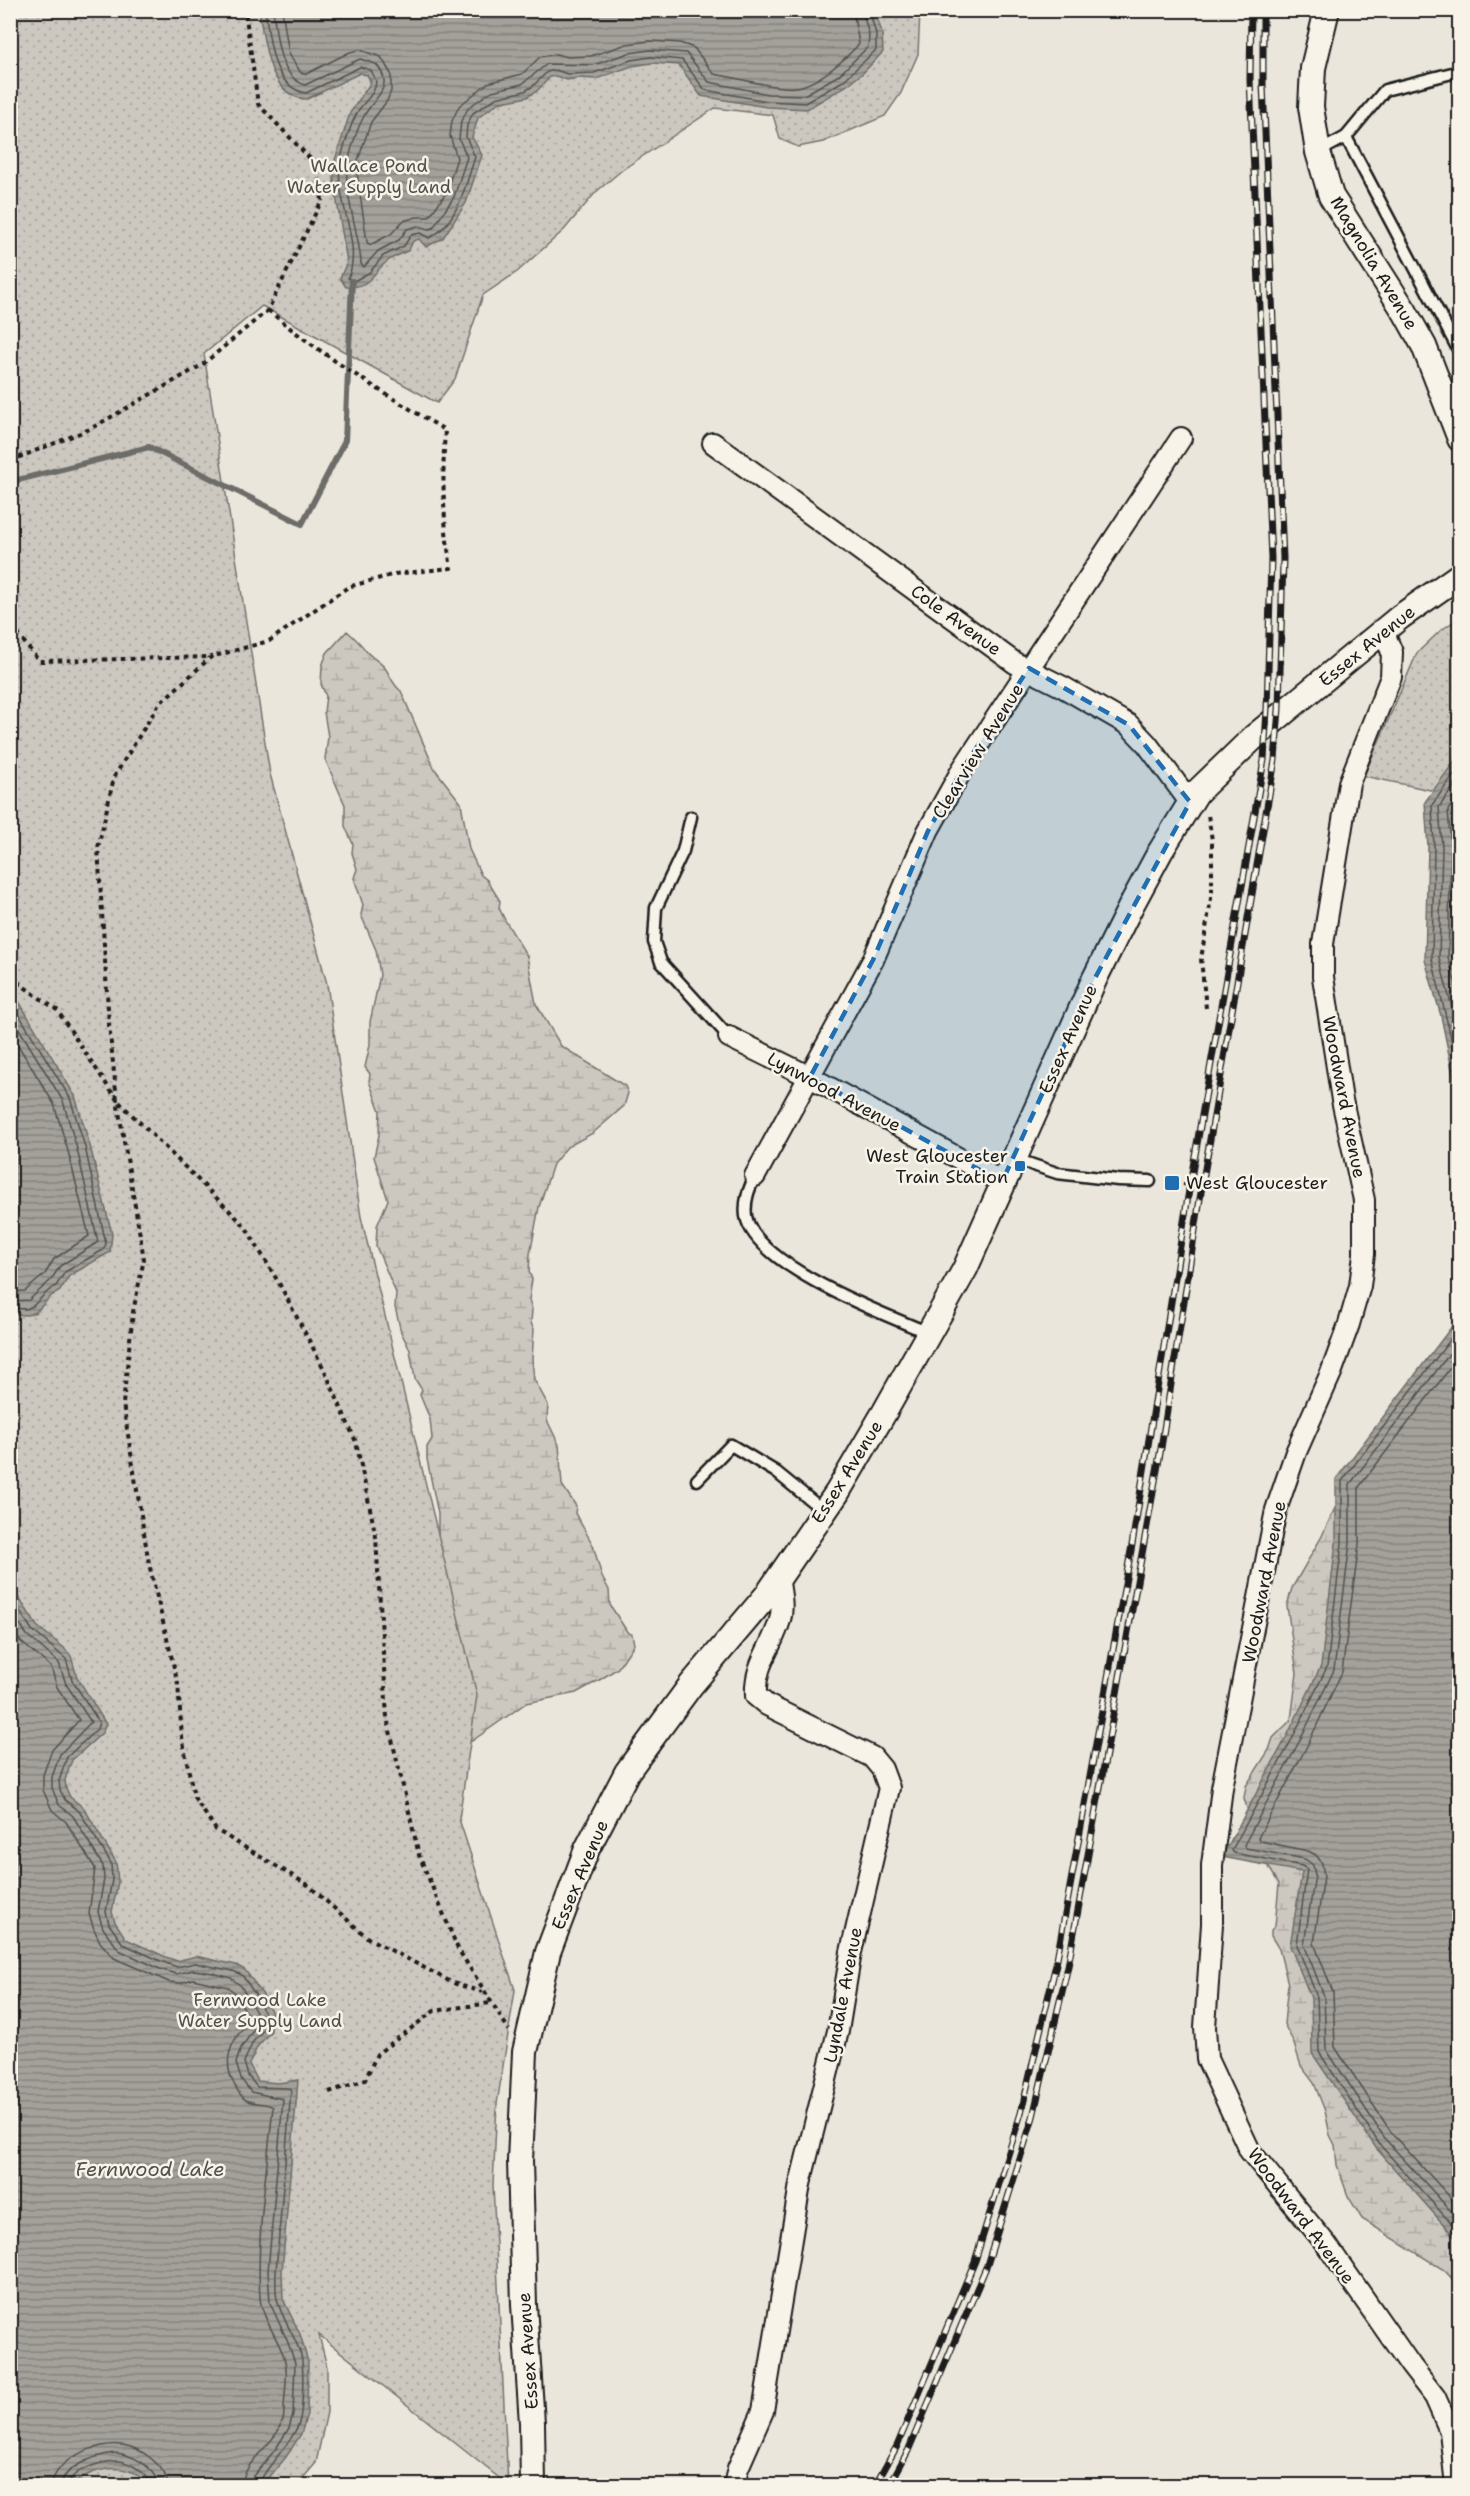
<svg xmlns="http://www.w3.org/2000/svg" width="1470" height="2496" viewBox="0 0 1470 2496" font-family="'Shantell Sans',sans-serif">
<style>
.wetland{fill:url(#wetland-marsh);stroke:#74726e;stroke-width:1.5}
.park{fill:url(#park-dots);stroke:#74726e;stroke-width:1.5}
.water{fill:url(#water-rules);stroke:#6d6c68;stroke-width:1.5}
.lines{fill:none;stroke-linecap:round;stroke-linejoin:round}
.shore{stroke:#52514e;stroke-width:1.5}
.stream{stroke:#6d6c68;stroke-width:6}
.service-casing{stroke:#1c1c1c;stroke-width:15}
.minor-casing{stroke:#1c1c1c;stroke-width:24}
.tertiary-casing{stroke:#1c1c1c;stroke-width:28}
.path{stroke:#1c1c1c;stroke-width:4;stroke-dasharray:4.5 4.5;stroke-linecap:butt}
.service{stroke:#f7f3e8;stroke-width:10}
.minor{stroke:#f7f3e8;stroke-width:20}
.tertiary{stroke:#f7f3e8;stroke-width:24}
.rail-casing{stroke:#1c1c1c;stroke-width:7}
.rail{stroke:#f7f3e8;stroke-width:4.5;stroke-dasharray:14;stroke-linecap:butt}
.marked{fill:#1f6fb2;fill-opacity:0.2;stroke:#1f6fb2;stroke-width:4.5;stroke-dasharray:12 8;stroke-linejoin:round}
.poi-dot{fill:#1f6fb2;stroke:#f7f3e8;stroke-width:2}
.labels{text-anchor:middle;stroke-width:5;stroke-linejoin:round;paint-order:stroke}
.park-label{font-size:18px;fill:#51504d;stroke:#f7f3e8}
.street-label{font-size:18px;fill:#1c1c1c;stroke:#f7f3e8}
.poi-label{font-size:18px;fill:#1c1c1c;stroke:#f7f3e8;text-anchor:end}
.water-label{font-size:20px;font-style:italic;fill:#52514e;stroke:#f7f3e8}
</style>
<defs>
<pattern id="wetland-marsh" width="20" height="14" patternUnits="userSpaceOnUse" patternTransform="scale(1.5)"><rect width="20" height="14" fill="#ccc8c0"/><path d="M1 5h8M5 5V1M11 12h8M15 12V8" fill="none" stroke="#afaba4"/></pattern>
<pattern id="park-dots" width="8" height="8" patternUnits="userSpaceOnUse" patternTransform="scale(1.5)"><rect width="8" height="8" fill="#ccc8c0"/><path d="M2 2h.1M6 6h.1" fill="none" stroke="#afaba4" stroke-width="1.8" stroke-linecap="round"/></pattern>
<pattern id="water-rules" width="6" height="5" patternUnits="userSpaceOnUse" patternTransform="scale(1.5)"><rect width="6" height="5" fill="#a3a19a"/><path d="M0 2.5h6" fill="none" stroke="#84827d"/></pattern>
</defs>
<rect width="100%" height="100%" fill="#eae6dc"/>
<filter id="ink" filterUnits="userSpaceOnUse"><feTurbulence type="fractalNoise" baseFrequency=".0167" numOctaves="2"/><feDisplacementMap in="SourceGraphic" scale="12" xChannelSelector="R" yChannelSelector="G"/><feConvolveMatrix kernelMatrix="1 2 1 2 8 2 1 2 1" color-interpolation-filters="sRGB"/></filter>
<g filter="url(#ink)">
<g class="wetland">
<path d="M 347,631 C 355,638 361,644 367,652 C 372,658 379,661 385,668 C 391,676 392,684 401,691 L 434,768 L 461,803 L 469,849 L 481,875 L 487,880 L 500,901 L 499,908 L 506,922 L 527,956 L 536,1004 L 561,1046 L 625,1086 L 628,1093 L 624,1106 L 593,1133 L 567,1147 L 553,1164 L 539,1207 L 530,1254 L 529,1272 L 532,1279 L 529,1300 L 532,1309 L 531,1323 L 534,1329 L 532,1359 L 534,1379 L 548,1405 L 547,1420 L 559,1445 L 562,1485 L 576,1506 L 575,1513 L 593,1545 L 602,1577 L 609,1590 L 610,1605 L 628,1633 L 632,1634 L 634,1644 L 618,1668 L 601,1679 L 576,1693 L 526,1703 L 462,1748 L 438,1540 L 438,1514 L 427,1459 L 427,1447 L 432,1439 L 430,1419 L 420,1395 L 422,1390 L 415,1379 L 410,1350 L 401,1332 L 395,1307 L 396,1293 L 376,1246 L 377,1226 L 388,1200 L 374,1157 L 379,1135 L 380,1111 L 369,1081 L 370,1074 L 365,1067 L 370,1045 L 370,1022 L 380,975 L 376,950 L 361,915 L 363,905 L 354,878 L 357,869 L 352,853 L 353,844 L 345,826 L 345,805 L 325,759 L 328,737 L 324,712 L 326,696 L 321,684 L 322,666 L 327,653 Z"/>
<polygon points="1459,1379 1459,2286 1444,2270 1362,2219 1348,2196 1337,2165 1335,2145 1330,2135 1325,2111 1314,2083 1301,2066 1293,2041 1284,2024 1288,1984 1279,1949 1271,1936 1271,1930 1275,1926 1279,1884 1260,1852 1244,1798 1246,1786 1269,1750 1273,1738 1291,1720 1297,1673 1287,1606 1292,1588 1321,1538 1335,1508 1362,1483"/>
</g>
<g class="park">
<polygon points="11,11 920,11 918,54 901,93 885,116 823,142 798,147 780,139 773,115 715,108 622,170 596,192 564,230 517,272 483,295 455,379 437,403 262,306 204,354 270,774 327,984 361,1217 477,1695 459,1819 515,1990 497,2104 493,2185 508,2485 319,2335 327,2367 327,2412 316,2463 297,2485 11,2486"/>
<polygon points="1459,618 1459,796 1364,776 1417,653 1440,631"/>
</g>
<g class="water">
<path d="M 259,11 L 875,11 L 882,33 L 883,52 L 863,73 L 846,86 L 807,109 L 767,107 L 701,96 L 679,65 L 652,63 L 632,66 L 596,79 L 578,78 L 567,80 L 556,76 L 550,77 L 537,91 L 527,97 L 498,103 L 478,118 L 472,137 L 482,155 L 466,203 L 443,238 L 426,247 L 419,239 L 413,241 L 409,250 C 402,254 394,256 388,261 C 372,272 372,288 346,287 L 340,278 L 347,262 L 334,184 L 334,163 L 350,113 L 371,82 L 367,75 L 360,73 L 307,99 C 268,98 264,39 259,11 Z"/>
<polygon points="1459,755 1459,1103 1441,1016 1425,960 1428,847 1425,802"/>
<polygon points="11,988 75,1096 90,1146 112,1234 110,1252 69,1276 60,1291 51,1296 36,1312 27,1315 11,1314"/>
<polygon points="1459,1317 1459,2242 1376,2148 1312,2053 1311,1998 1290,1946 1302,1872 1222,1857 1287,1736 1321,1666 1336,1543 1336,1479"/>
<path d="M 10,1584 L 37,1626 L 64,1648 L 71,1656 L 77,1677 L 106,1724 L 102,1733 L 72,1760 L 65,1780 L 66,1788 L 70,1797 L 84,1808 L 116,1862 L 118,1882 L 112,1912 L 115,1922 L 126,1939 L 166,1957 L 177,1961 L 196,1956 L 236,1965 L 245,1970 L 263,1995 L 272,2013 L 271,2031 L 258,2046 L 249,2064 L 258,2081 L 278,2083 L 298,2080 L 282,2271 L 283,2299 L 300,2334 L 308,2362 L 307,2414 L 301,2434 L 286,2457 L 263,2485 L 147,2485 C 131,2463 105,2466 83,2477 C 80,2479 75,2484 72,2486 C 64,2489 22,2486 11,2485 Z"/>
</g>
<g class="lines">
<g class="shore">
<path d="M 265,10 C 270,38 271,87 306,93 L 360,67 L 371,70 L 376,81 C 376,94 364,101 358,111 C 351,123 342,151 340,164 C 335,200 363,245 348,278 L 354,281 L 370,272 L 383,256 L 404,246 L 411,235 L 420,233 L 429,238 C 457,225 466,184 475,157 L 466,137 L 467,125 L 473,113 L 496,98 L 525,91 L 533,86 L 547,72 L 556,70 L 567,74 L 594,73 L 631,60 L 651,57 L 682,60 L 705,90 L 767,101 L 805,103 L 843,81 L 876,50 L 876,34 L 869,10"/>
<path d="M 273,10 C 277,35 277,75 305,85 L 360,59 L 376,64 C 396,87 374,97 364,116 C 357,129 351,149 348,164 C 342,192 360,234 361,264 L 364,267 L 378,251 L 399,240 L 407,229 L 418,226 L 429,229 L 433,228 L 454,197 L 467,157 L 459,139 L 461,121 L 469,107 L 492,91 L 522,84 L 547,64 L 593,65 L 629,53 L 650,50 L 686,53 L 709,82 L 768,94 L 804,95 L 839,75 L 868,47 L 869,35 L 862,10"/>
<path d="M 282,10 L 289,54 L 301,73 L 306,74 L 350,52 L 360,50 L 381,57 L 391,74 L 391,91 L 387,101 L 371,122 L 356,166 L 367,242 L 370,245 L 391,234 L 403,221 L 417,217 L 429,217 L 446,193 L 457,158 L 450,136 L 452,121 L 459,106 L 488,83 L 522,74 L 540,57 L 556,54 L 568,57 L 591,56 L 627,44 L 650,41 L 680,43 L 694,48 L 714,74 C 735,77 783,92 802,86 C 824,79 844,60 859,44 L 853,10"/>
<polyline points="1460,766 1432,805 1434,847 1432,959 1460,1075"/>
<polyline points="1460,778 1439,807 1442,847 1439,958 1460,1039"/>
<polyline points="1460,794 1448,810 1451,848 1448,957 1460,999"/>
<polyline points="10,1000 70,1098 85,1147 106,1244 103,1250 65,1272 56,1286 47,1292 33,1306 26,1309 10,1308"/>
<polyline points="10,1014 63,1101 77,1149 98,1242 60,1266 51,1280 29,1300 10,1301"/>
<polyline points="10,1032 54,1104 68,1151 89,1236 54,1259 45,1274 25,1291 10,1292"/>
<polyline points="1460,1327 1342,1481 1342,1543 1327,1667 1292,1739 1232,1850 1234,1853 1302,1866 1307,1869 1297,1945 1317,1997 1319,2052 1380,2145 1460,2233"/>
<polyline points="1460,1340 1350,1484 1350,1543 1334,1670 1299,1742 1244,1845 1246,1848 1305,1859 1313,1865 1315,1875 1304,1944 1324,1996 1326,2049 1386,2140 1460,2221"/>
<polyline points="1460,1355 1359,1487 1359,1544 1342,1672 1307,1746 1258,1838 1260,1841 1308,1851 1316,1855 1322,1863 1324,1876 1314,1943 1333,1992 1335,2047 1393,2135 1460,2208"/>
<path d="M 10,1596 L 32,1630 L 66,1659 L 72,1680 L 99,1722 L 97,1729 L 67,1757 L 59,1781 L 60,1790 L 65,1800 L 79,1811 L 111,1863 L 112,1880 L 106,1912 L 109,1924 L 123,1944 L 163,1962 L 177,1967 L 195,1963 L 233,1971 L 242,1975 L 257,1997 L 265,2015 L 265,2028 L 253,2042 L 244,2062 L 248,2076 L 257,2087 L 289,2088 L 291,2090 L 276,2271 C 276,2280 275,2290 277,2299 C 281,2318 295,2335 301,2355 C 304,2368 303,2405 300,2419 C 295,2442 261,2470 259,2486"/>
<polyline points="10,1610 27,1635 59,1663 66,1684 91,1722 60,1754 52,1777 52,1788 59,1805 73,1816 103,1866 104,1879 98,1912 103,1928 119,1950 160,1969 176,1974 194,1970 213,1973 231,1978 241,1986 258,2016 257,2025 241,2048 236,2063 241,2079 251,2092 283,2099 268,2271 270,2303 287,2340 295,2363 293,2414 289,2428 275,2450 253,2476 251,2486"/>
<path d="M 10,1627 L 21,1642 L 51,1667 L 57,1687 L 79,1720 L 52,1750 L 43,1775 L 43,1790 L 52,1810 L 66,1822 L 95,1868 L 89,1914 L 94,1929 L 100,1942 L 114,1958 L 169,1982 L 180,1983 L 193,1979 L 228,1987 L 234,1992 L 249,2017 L 248,2022 C 231,2041 221,2061 235,2086 C 238,2091 241,2097 246,2100 C 255,2105 266,2102 273,2107 C 267,2167 256,2239 260,2298 C 262,2318 278,2338 284,2357 C 289,2374 284,2394 284,2412 C 284,2441 243,2457 242,2486"/>
<path d="M 52,2486 C 53,2459 99,2441 122,2445 C 140,2447 167,2466 168,2486"/>
<path d="M 61,2486 C 62,2466 105,2450 122,2454 C 136,2457 158,2470 159,2486"/>
<path d="M 68,2486 C 70,2469 104,2461 118,2461 C 129,2461 150,2475 151,2486"/>
</g>
<polyline class="stream" points="10,482 149,447 302,524 345,441 352,281"/>
<defs>
<g id="service">
<polyline points="1460,71 1385,90 1346,137 1460,353"/>
<polyline points="1318,152 1346,137"/>
<polyline points="691,817 683,851 656,908 654,942 661,962 729,1037"/>
<polyline points="1015,1159 1057,1173 1118,1180 1150,1181"/>
<path d="M 755,1176 C 749,1189 744,1201 746,1216 C 755,1266 886,1315 929,1333"/>
<polyline points="697,1480 731,1445 776,1472 824,1511"/>
</g>
<g id="minor">
<polyline points="713,443 1015,663 1063,687 1129,725 1147,744 1190,802"/>
<polyline points="1383,631 1392,652 1391,677 1349,783 1323,944 1323,977 1342,1100 1364,1200 1364,1254 1360,1286 1349,1324 1331,1373 1296,1452 1276,1510 1222,1788 1212,1865 1212,1924 1205,2027 1207,2059 1250,2151 1326,2244 1411,2366 1435,2397 1450,2431 1456,2486"/>
<polyline points="729,1037 810,1077 1002,1182"/>
<polyline points="755,1176 873,960 928,831 963,768 1181,438"/>
<path d="M 734,2486 L 738,2468 L 763,2411 L 800,2184 L 838,2031 L 851,1952 L 889,1788 L 882,1769 L 872,1757 L 767,1705 L 756,1696 C 754,1664 772,1648 780,1620 C 784,1607 780,1590 778,1577"/>
</g>
<g id="tertiary">
<polyline points="1327,10 1313,68 1311,107 1318,152 1331,196 1405,312 1424,346 1460,439"/>
<polyline points="533,2486 532,2423 524,2305 520,2161 525,2052 548,1952 587,1849 627,1772 691,1685 767,1595 837,1493 884,1413 965,1269 1095,978 1133,902 1160,852 1197,792 1254,737 1400,617 1460,575"/>
</g>
</defs>
<use href="#service" class="service-casing"/>
<use href="#minor" class="minor-casing"/>
<use href="#tertiary" class="tertiary-casing"/>
<g class="path">
<path d="M 268,310 C 322,356 383,393 445,430 C 442,477 443,522 451,568 L 395,574 L 348,587 L 269,641 L 211,657 L 159,704 L 114,777 L 98,848 L 109,1025 L 117,1100 L 245,1226 L 280,1285 L 324,1369 L 356,1442 L 376,1537 L 387,1718 L 419,1855 L 458,1949 L 509,2030"/>
<polyline points="10,461 90,429 202,365 268,310 322,200 317,166 258,104 245,10"/>
<polyline points="10,628 17,633 39,661 210,657"/>
<polyline points="10,977 57,1010 117,1100 144,1259 133,1312 123,1404 149,1564 178,1684 182,1737 194,1797 216,1830 308,1885 368,1938 453,1983 482,1992"/>
<polyline points="1206,1008 1201,959 1212,892 1212,840 1208,815"/>
<polyline points="1183,1184 1208,1187"/>
<polyline points="329,2092 365,2080 377,2054 434,2011 490,2003"/>
</g>
<use href="#service" class="service"/>
<use href="#minor" class="minor"/>
<use href="#tertiary" class="tertiary"/>
<defs>
<g id="rail">
<polyline points="875,2486 897,2446 975,2261 1021,2113 1056,1964 1132,1545 1190,1184 1264,760 1267,709 1271,558 1250,80 1251,10"/>
<polyline points="889,2486 908,2451 987,2265 1033,2117 1068,1966 1161,1448 1202,1186 1275,760 1279,709 1283,558 1263,84 1263,10"/>
</g>
</defs>
<use href="#rail" class="rail-casing"/>
<use href="#rail" class="rail"/>
</g>
</g>
<path class="marked" d="M 1029,668 L 1129,725 L 1190,802 L 1095,978 L 1002,1182 L 810,1077 L 873,960 L 928,831 L 963,768 Z"/>
<g class="poi-dot">
<rect x="1014" y="1160" width="12" height="12" rx="3"/>
<rect x="1164" y="1175" width="16" height="16" rx="3"/>
</g>
<g class="labels">
<g class="park-label">
<text x="369" y="172">Wallace Pond<tspan x="369" dy="21">Water Supply Land</tspan></text>
<text x="260" y="2006">Fernwood Lake<tspan x="260" dy="21">Water Supply Land</tspan></text>
</g>
<g class="street-label">
<text transform="translate(1374 263) rotate(59)" y="6">Magnolia Avenue</text>
<text transform="translate(956 620) rotate(36)" y="6">Cole Avenue</text>
<text transform="translate(1367 646) rotate(-39)" y="6">Essex Avenue</text>
<text transform="translate(978 751) rotate(-58)" y="6">Clearview Avenue</text>
<text transform="translate(1068 1039) rotate(-66)" y="6">Essex Avenue</text>
<text transform="translate(834 1092) rotate(28)" y="6">Lynwood Avenue</text>
<text transform="translate(1344 1097) rotate(79)" y="6">Woodward Avenue</text>
<text transform="translate(847 1472) rotate(-58)" y="6">Essex Avenue</text>
<text transform="translate(1264 1582) rotate(-79)" y="6">Woodward Avenue</text>
<text transform="translate(580 1875) rotate(-67)" y="6">Essex Avenue</text>
<text transform="translate(843 1995) rotate(-79)" y="6">Lyndale Avenue</text>
<text transform="translate(1301 2216) rotate(53)" y="6">Woodward Avenue</text>
<text transform="translate(528 2351) rotate(-94)" y="6">Essex Avenue</text>
</g>
<g class="poi-label">
<text x="1008" y="1162">West Gloucester<tspan x="1008" dy="21">Train Station</tspan></text>
<text x="1186" y="1189" text-anchor="start">West Gloucester</text>
</g>
<g class="water-label">
<text x="150" y="2176">Fernwood Lake</text>
</g>
</g>
<rect width="1470" height="2496" fill="none" stroke="#f7f3e8" stroke-width="36"/>
<rect x="18" y="18" width="1434" height="2460" fill="none" stroke="#1c1c1c" stroke-width="2" filter="url(#ink)"/>
</svg>
